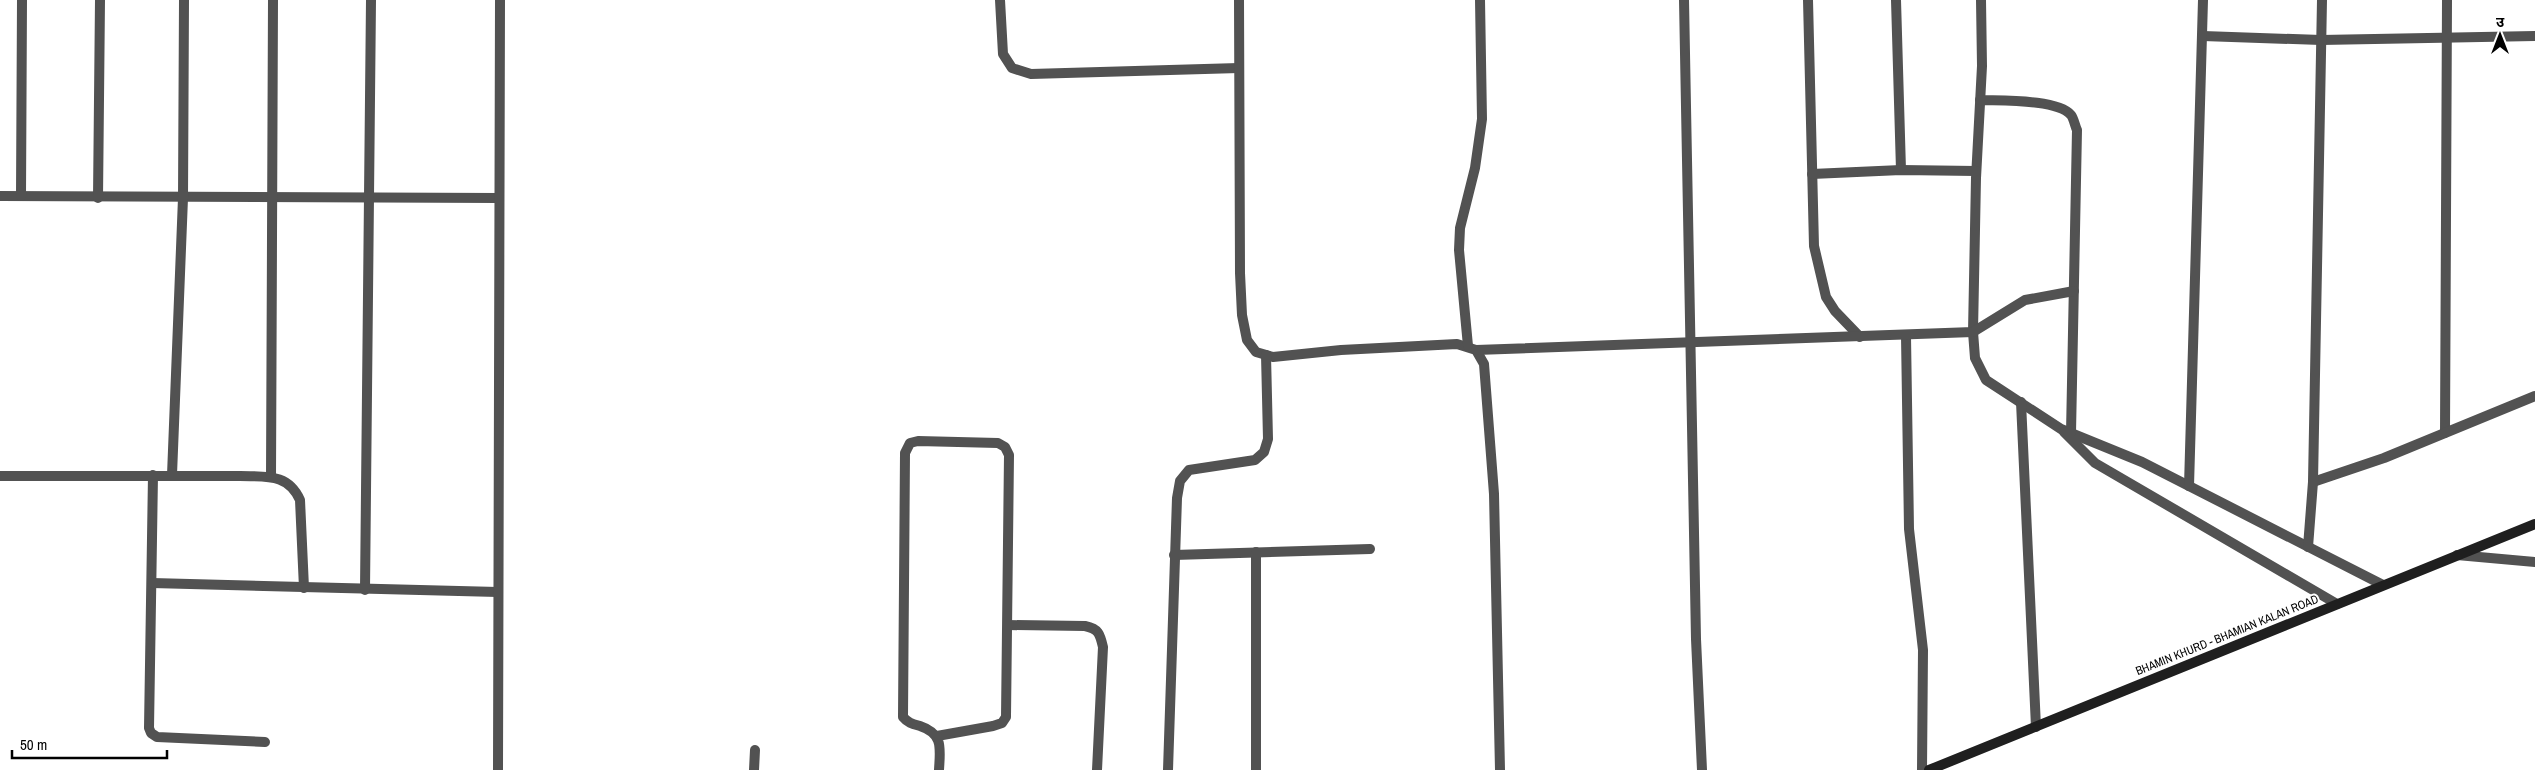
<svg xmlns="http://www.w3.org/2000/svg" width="2535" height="770" viewBox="0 0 2535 770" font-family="'Archivo Narrow','Noto Sans Devanagari',sans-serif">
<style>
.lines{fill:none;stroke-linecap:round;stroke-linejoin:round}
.street{stroke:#525252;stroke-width:10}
.secondary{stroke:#1f1f1f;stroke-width:10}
.labels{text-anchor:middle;stroke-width:4;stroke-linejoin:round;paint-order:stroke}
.street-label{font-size:12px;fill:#000;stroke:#fff}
</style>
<rect width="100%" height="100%" fill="#fff"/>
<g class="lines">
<g class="street">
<polyline points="1000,0 1003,54 1012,68 1031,74 1239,68"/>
<polyline points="1239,0 1240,273 1242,315 1247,340 1256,352 1273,357 1341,350 1457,344 1476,350 1484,364 1494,494 1500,770"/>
<polyline points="1684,0 1696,639 1702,770"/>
<polyline points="1808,0 1814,246 1826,297 1835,311 1860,337"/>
<polyline points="1896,0 1901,170"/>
<polyline points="1981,0 1982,66 1976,178 1973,332 1975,358 1986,380 2061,429 2142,462 2383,585"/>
<polyline points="2203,36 2321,40 2535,36"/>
<path d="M 1980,100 C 2001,101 2057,99 2071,115 C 2074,119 2075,126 2077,130 L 2071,433"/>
<polyline points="1812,174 1901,170 1976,171"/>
<polyline points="0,196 499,198"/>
<polyline points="21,196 22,0"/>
<polyline points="98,198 100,0"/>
<polyline points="1906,336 1909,529 1923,650 1922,770"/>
<polyline points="1468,346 1459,250 1460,228 1475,168 1482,119 1480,0"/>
<polyline points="1476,350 1973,332 2025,300 2074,291"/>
<polyline points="2021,402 2036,727"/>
<polyline points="2064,432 2095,463 2337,604"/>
<polyline points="2445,433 2447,0"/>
<polyline points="153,475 149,728 151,733 157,737 265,742"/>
<polyline points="172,475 183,198 184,0"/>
<path d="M 0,476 L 240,476 C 266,477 288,473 300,500 L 304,588"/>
<polyline points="271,477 273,0"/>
<polyline points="2313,482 2384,458 2535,396"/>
<polyline points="2189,486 2203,0"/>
<polyline points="2308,547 2313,482 2322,0"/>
<polyline points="1174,555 1370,549"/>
<polyline points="2457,555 2535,562"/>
<polyline points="152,583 498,592"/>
<polyline points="365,590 371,0"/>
<path d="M 1008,625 L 1085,626 C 1099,629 1100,634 1103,647 L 1097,770"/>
<path d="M 937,736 L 993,726 L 1002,723 L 1006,717 L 1009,455 L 1005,447 L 998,443 L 918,441 L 910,443 L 905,453 L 903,717 C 908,723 913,724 920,726 C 944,734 940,749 939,770"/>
<polyline points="498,770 500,0"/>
<polyline points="754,770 755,750"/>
<polyline points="1168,770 1177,498 1180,481 1189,470 1255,460 1264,452 1268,439 1266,355"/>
<polyline points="1256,770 1256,552"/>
</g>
<polyline class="secondary" points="1929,770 2535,524"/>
</g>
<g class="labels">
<g class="street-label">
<text transform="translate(2227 635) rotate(-22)" y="4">BHAMIN KHURD - BHAMIAN KALAN ROAD</text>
</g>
</g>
<g transform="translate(2500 35)" stroke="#ffffff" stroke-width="4" paint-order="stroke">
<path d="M0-4L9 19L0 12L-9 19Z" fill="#000000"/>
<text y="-8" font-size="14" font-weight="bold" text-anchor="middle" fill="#000000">उ</text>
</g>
<path d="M12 750v8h155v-8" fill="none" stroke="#000000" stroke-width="2.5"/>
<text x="20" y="750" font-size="15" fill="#000000" stroke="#ffffff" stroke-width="4" paint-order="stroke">50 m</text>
</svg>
